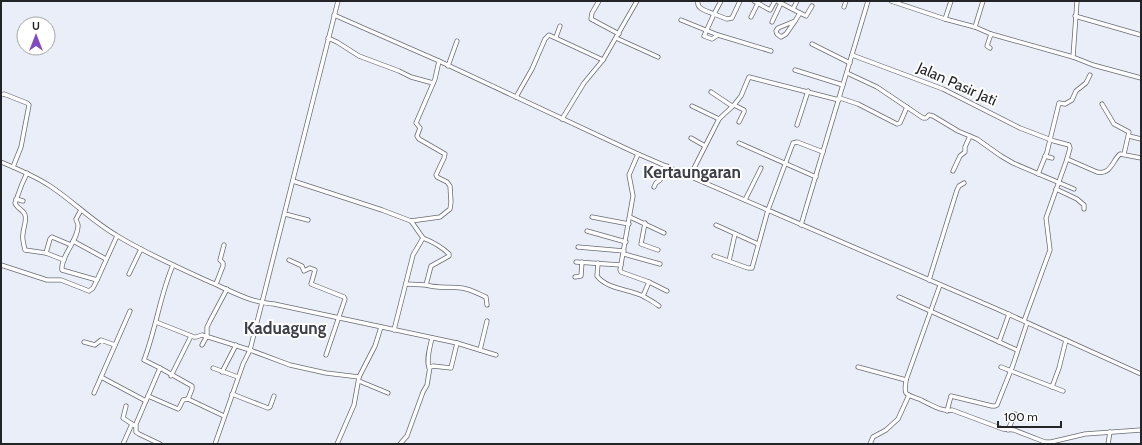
<svg xmlns="http://www.w3.org/2000/svg" width="1142" height="445" viewBox="0 0 1142 445" font-family="Cabin,sans-serif">
<style>
.lines{fill:none;stroke-linecap:round;stroke-linejoin:round}
.minor-casing{stroke:#696c75;stroke-width:5}
.minor{stroke:#fff;stroke-width:3.5}
.labels{text-anchor:middle;stroke-width:4;stroke-linejoin:round;paint-order:stroke}
.street-label{font-size:15px;fill:#222427;stroke:#fff}
.quarter-label{font-size:17px;font-weight:bold;fill:#3c3f47;stroke:#fff}
</style>
<rect width="100%" height="100%" fill="#eaeef8"/>
<g class="lines">
<defs>
<g id="minor">
<polyline points="599,1 592,13 591,19 619,34"/>
<path d="M 698,1 C 696,9 707,11 714,14 L 704,36 L 712,39 L 718,35 L 771,51"/>
<polyline points="721,1 714,14 727,19 732,18 740,1"/>
<polyline points="754,1 770,10 775,1"/>
<polyline points="777,1 800,13 795,21"/>
<polyline points="891,1 945,19 951,1"/>
<polyline points="1077,1 1073,57 1093,65 1141,78"/>
<polyline points="844,7 846,1"/>
<polyline points="793,9 797,1"/>
<polyline points="800,13 806,16 812,6"/>
<polyline points="334,15 439,61 638,154 997,309 1141,374"/>
<polyline points="1075,16 1141,35"/>
<polyline points="751,17 758,3"/>
<polyline points="945,19 975,27 991,34 1073,57"/>
<polyline points="681,20 718,35"/>
<polygon points="795,21 786,34 781,37 777,34 776,31 778,28"/>
<polyline points="772,22 781,3"/>
<polyline points="975,27 983,1"/>
<polyline points="556,37 560,26"/>
<polyline points="328,38 337,42 359,56 399,71 411,77 433,83"/>
<polyline points="616,38 658,57"/>
<polyline points="812,44 850,63"/>
<polyline points="990,48 987,46 991,34"/>
<path d="M 852,55 L 943,89 L 1020,128 L 1054,141 L 1069,145 L 1070,148 L 1067,159 L 1097,172 C 1111,175 1112,161 1120,154 L 1141,158"/>
<polyline points="448,66 457,41"/>
<polyline points="795,70 843,85"/>
<polyline points="847,73 877,87 923,118 926,118 929,115 933,116 958,131 977,139 1001,156 1013,163 1074,189"/>
<polyline points="711,92 732,106"/>
<polyline points="1,95 4,94 27,103 29,105 21,147 13,167"/>
<polyline points="516,97 532,69 545,39 549,35 603,60"/>
<polyline points="840,98 858,104 897,124 900,123 907,107"/>
<polyline points="1102,104 1114,124 1129,132 1124,154"/>
<polyline points="734,105 744,110 744,112 739,122"/>
<polyline points="692,106 719,119"/>
<polyline points="562,119 584,83 603,60 637,1"/>
<polyline points="797,125 808,91"/>
<polyline points="1129,136 1141,139"/>
<polyline points="691,138 705,146"/>
<polyline points="739,143 816,177"/>
<polyline points="638,154 629,175 633,196 620,270 621,272 649,282 643,296"/>
<polyline points="1045,156 1052,158"/>
<path d="M 1,162 C 18,169 35,176 50,186 C 73,201 92,221 116,235 C 145,253 177,267 208,281 C 229,290 251,303 274,304 L 457,343 L 496,355"/>
<polyline points="953,171 960,156 965,152 965,147 970,136"/>
<path d="M 27,173 L 22,184 L 15,203 C 17,209 24,210 25,215 C 27,221 23,228 23,234 C 22,237 24,246 25,250 L 46,253 L 64,260"/>
<polyline points="1038,174 1047,152 1059,103 1065,104 1072,100 1076,91 1086,83 1090,75"/>
<polyline points="690,176 719,119 734,105 741,96 749,77 839,100"/>
<polyline points="293,181 382,210 411,221 440,217 450,209 451,202 450,186 447,182 437,177 436,175 444,158 445,154 419,139 417,136 420,128 416,123 435,79 439,61"/>
<polyline points="654,187 656,183 660,180 667,166"/>
<polyline points="1056,189 1077,199 1084,205 1084,209"/>
<polyline points="16,199 23,201"/>
<polyline points="745,200 761,168"/>
<path d="M 81,210 L 76,219 C 76,221 78,223 78,225 C 79,239 60,257 62,270 L 97,280 L 117,236"/>
<polyline points="285,214 308,220"/>
<polyline points="592,217 629,224"/>
<polyline points="630,217 664,233"/>
<polyline points="645,223 641,244 658,250"/>
<polyline points="716,225 758,244"/>
<polyline points="801,225 868,1"/>
<polyline points="587,231 626,242"/>
<polyline points="73,241 106,259"/>
<polyline points="578,247 624,251"/>
<polyline points="46,253 50,239 52,237 71,245"/>
<polyline points="624,254 660,264"/>
<polyline points="714,256 748,268 752,268 768,210 793,143 797,142 823,152"/>
<polyline points="289,260 302,266 304,271 310,268 315,270 311,284 344,297 345,299 326,355"/>
<polyline points="729,261 735,234"/>
<polyline points="576,262 621,265"/>
<path d="M 598,263 L 597,276 C 607,289 628,289 643,296 C 648,299 654,302 659,306"/>
<polyline points="1,265 47,280 61,280 89,291 93,288 97,280"/>
<polyline points="129,274 141,249"/>
<polyline points="575,277 581,276 582,262"/>
<polyline points="929,280 957,190 959,186 964,183"/>
<polyline points="649,282 667,291"/>
<polyline points="216,284 223,266 223,263 220,260 224,245"/>
<path d="M 406,284 L 426,285 L 431,266 L 449,256 L 449,254 C 441,246 433,242 423,238"/>
<path d="M 426,285 C 441,289 448,286 462,288 C 470,289 479,294 486,297 L 487,305"/>
<path d="M 940,285 L 906,380 C 906,384 904,389 906,393 C 909,397 919,398 923,401 C 932,405 942,412 952,410 L 1003,429 L 1014,430 L 1045,442 L 1051,442 L 1085,434 L 1141,430"/>
<polyline points="899,297 1017,350"/>
<polyline points="1024,321 1050,250 1046,218 1067,159"/>
<polyline points="156,322 194,337 196,337 202,335 250,350 290,365 326,373 359,377 375,346 381,327"/>
<polyline points="394,330 413,255 423,238 411,221"/>
<polyline points="84,342 95,345 101,340 115,345"/>
<polyline points="999,342 1009,314"/>
<polyline points="202,345 207,336 207,327 210,321 227,289"/>
<polyline points="480,350 487,321"/>
<polyline points="858,367 906,380"/>
<polyline points="1001,367 1063,391"/>
<polyline points="160,368 192,386 192,389 188,399"/>
<polyline points="213,368 238,377"/>
<path d="M 429,368 C 426,359 430,347 432,338"/>
<polyline points="222,372 236,345"/>
<polyline points="171,376 191,336"/>
<polyline points="101,377 146,401"/>
<polyline points="359,381 388,393"/>
<polyline points="1052,387 1059,368 1066,340"/>
<polyline points="94,393 130,311"/>
<polyline points="232,394 268,408 270,407 274,396"/>
<polyline points="148,396 178,409 179,408 183,400 188,399 224,416"/>
<polyline points="126,406 123,418 135,426"/>
<polyline points="947,411 951,396 992,406 995,406 997,405 1013,365 1027,323"/>
<polyline points="1008,430 1015,414"/>
<polyline points="123,444 132,424"/>
<path d="M 160,444 L 139,434 L 136,432 L 136,424 L 160,368 L 144,360 C 156,329 160,295 173,265"/>
<polyline points="215,444 243,364 250,350 338,1"/>
<polyline points="337,444 354,405 359,377"/>
<polyline points="400,444 407,436 423,392 427,385 430,367 433,366 451,368 457,343"/>
<polyline points="870,444 873,437 886,430 898,419 909,395"/>
<polyline points="1108,444 1110,432"/>
</g>
</defs>
<use href="#minor" class="minor-casing"/>
<use href="#minor" class="minor"/>
</g>
<g class="labels">
<g class="street-label">
<text transform="translate(957 84) rotate(24)" y="5">Jalan Pasir Jati</text>
</g>
<g class="quarter-label">
<text x="692" y="178">Kertaungaran</text>
<text x="285" y="334">Kaduagung</text>
</g>
</g>
<rect width="1142" height="445" fill="none" stroke="#222427" stroke-width="4"/>
<g transform="translate(36 36)"><circle r="19" fill="#ffffff" stroke="#a7a7a9"/>
<path d="M0-3L7 15L0 10L-7 15Z" fill="#824ac1"/>
<text y="-6" font-size="11" font-weight="bold" text-anchor="middle" fill="#222427">U</text>
</g>
<path d="M998 421v6h63v-6" fill="none" stroke="#222427" stroke-width="2"/>
<text x="1004" y="421" font-size="12" fill="#222427" stroke="#ffffff" stroke-width="3" paint-order="stroke">100 m</text>
</svg>
